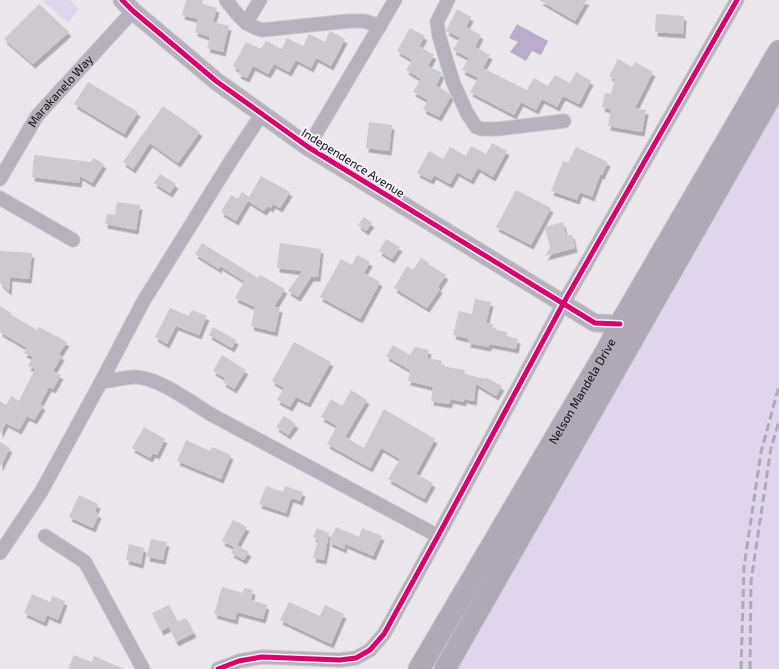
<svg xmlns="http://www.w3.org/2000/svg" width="779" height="669" viewBox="0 0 779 669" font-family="'Exo 2',sans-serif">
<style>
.green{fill:#dfd5ed}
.water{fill:#bbacce}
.building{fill:#cccace;filter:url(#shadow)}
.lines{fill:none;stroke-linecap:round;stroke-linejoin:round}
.minor-casing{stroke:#c6c5c7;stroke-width:15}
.tertiary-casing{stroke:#c6c5c7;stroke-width:19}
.primary-casing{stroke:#c6c5c7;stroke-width:23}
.minor{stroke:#b6b1bd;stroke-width:13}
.tertiary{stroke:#b6b1bd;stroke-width:17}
.primary{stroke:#afa9b7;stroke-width:21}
.rail{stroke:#aeabb3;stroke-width:3;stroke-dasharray:8 4;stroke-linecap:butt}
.cycleway-casing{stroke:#f6f2fb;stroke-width:8}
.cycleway{stroke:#d6006c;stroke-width:5}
.labels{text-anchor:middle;stroke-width:4;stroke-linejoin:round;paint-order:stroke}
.street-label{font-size:12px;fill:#0d0c0f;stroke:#f6f2fb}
</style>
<defs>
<filter id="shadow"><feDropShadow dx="2.5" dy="4.5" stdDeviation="0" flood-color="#0004"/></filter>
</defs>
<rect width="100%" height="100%" fill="#e9e7eb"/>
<g class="green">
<polygon points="42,0 70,0 79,9 68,23"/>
<polygon points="779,101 779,669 454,669 610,398 638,353 686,269 724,194"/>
</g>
<polygon class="water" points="517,24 548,41 541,55 532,51 526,61 510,52 518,42 509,38"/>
<g class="building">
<polygon points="186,0 203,0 202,4 217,8 213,22 229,26 223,52 207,48 210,37 195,32 198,19 182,15"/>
<polygon points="539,0 587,0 575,21"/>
<polygon points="39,4 69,32 33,64 4,39"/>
<polygon points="457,9 471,17 466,27 481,35 475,47 490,55 483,68 527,90 534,78 548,86 555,75 570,83 576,72 591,81 579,104 563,96 557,107 542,99 536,110 521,102 514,115 470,92 478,78 462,70 469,58 453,50 460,38 446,31"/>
<polygon points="656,14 684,16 683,34 655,32"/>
<polygon points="410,28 425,36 419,46 434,55 428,66 442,73 436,86 449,93 451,96 439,117 423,109 428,100 413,92 421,79 406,70 412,60 397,51"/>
<polygon points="330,31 345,39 331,66 316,58 311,68 296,60 289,72 274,64 268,74 253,66 247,78 238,74 240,70 233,66 246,42 261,49 266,41 282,49 287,38 303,46 309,34 325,42"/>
<polygon points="618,59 632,67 635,62 653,72 635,108 646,110 642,132 608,126 611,110 602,107 605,93 611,94 615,79 609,76"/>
<polygon points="88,82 138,112 124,134 74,104"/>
<polygon points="163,106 200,132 178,163 150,143 133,169 123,162"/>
<polygon points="369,122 392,125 389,151 366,148"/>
<polygon points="492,143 507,151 493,177 478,168 471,180 457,172 450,184 434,175 431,180 417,173 429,151 443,159 450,147 466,156 471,146 486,154"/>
<polygon points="576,147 608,162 602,175 600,175 592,197 580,192 577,200 551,191 563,161 568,163"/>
<polygon points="34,155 91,162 93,158 104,164 92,183 80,176 79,183 32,177"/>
<polygon points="160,174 176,184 170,193 154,183"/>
<polygon points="261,176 290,192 280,208 273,204 271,208 268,206 264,211 248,201 236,221 221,212 231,195 238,199 242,192 249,197"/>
<polygon points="516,190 551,208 531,245 496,227"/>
<polygon points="117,202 140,205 136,230 105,224 107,214 115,215"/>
<polygon points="364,217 372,223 366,231 358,225"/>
<polygon points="563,222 566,236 572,234 575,248 545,256 550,248 545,227"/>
<polygon points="386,239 400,247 392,259 379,251"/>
<polygon points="202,243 258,278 260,275 285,289 274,307 280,308 275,332 251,326 255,307 235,298 244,281 220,266 219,269 195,254"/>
<polygon points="280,243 321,249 318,277 311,277 298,297 288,291 302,271 277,268"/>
<polygon points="0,251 32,253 29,279 10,277 9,291 0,283"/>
<polygon points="357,255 370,262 364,273 380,282 360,319 320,297 341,259 352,265"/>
<polygon points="421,258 429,263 428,264 446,275 438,287 440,289 427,308 394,288 407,266 413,270"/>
<polygon points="475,299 491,302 486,323 493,324 492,329 507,332 506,336 518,339 516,349 490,344 488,347 468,343 469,339 453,335 459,311 472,314"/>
<polygon points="0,306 11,313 10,314 37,330 39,327 67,342 59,354 62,356 53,371 61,375 53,389 49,387 40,404 43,406 34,420 27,416 19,430 6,423 0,434 0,401 6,405 11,396 19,401 35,369 28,366 33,357 24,353 27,348 0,332"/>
<polygon points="170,308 189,316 192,310 207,316 199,335 176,326 167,344 155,337"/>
<polygon points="213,327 236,340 232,348 209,335"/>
<polygon points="294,342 331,362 308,403 296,397 290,407 277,400 284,388 272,381"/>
<polygon points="393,345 410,355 415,347 429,350 427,358 442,361 441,366 465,370 464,374 486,379 487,378 502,386 496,396 476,384 474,401 464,399 464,402 451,399 449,404 431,401 433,387 408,381 410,370 386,356"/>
<polygon points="222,355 246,370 234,389 223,382 225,378 213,371"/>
<polygon points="351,390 367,400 345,437 364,448 384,409 435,439 416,474 433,483 424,499 388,479 400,459 381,448 370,468 327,444 337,426 321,417 331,399 342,406"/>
<polygon points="284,416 296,424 288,435 276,427"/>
<polygon points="144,427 165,439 157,455 153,453 150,458 132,448"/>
<polygon points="186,440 210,451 212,447 231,455 221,479 177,461"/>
<polygon points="0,442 10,448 0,467"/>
<polygon points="266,486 283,492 285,486 303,492 300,501 291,498 286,513 259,504"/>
<polygon points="79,495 98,504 95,512 99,514 93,528 69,517"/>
<polygon points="233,520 247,527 237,545 249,552 244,560 231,553 234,547 222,541"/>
<polygon points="336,527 359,537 362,528 382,536 373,556 345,544 344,549 329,542"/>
<polygon points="317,528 329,533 324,560 313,558 318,539 313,537"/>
<polygon points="151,539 167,542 163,560 147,557"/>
<polygon points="129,544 144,548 141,564 126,560"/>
<polygon points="222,587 243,593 244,588 253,590 251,600 267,605 263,619 237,612 235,620 214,614"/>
<polygon points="32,594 50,602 52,596 65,601 58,620 47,615 44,622 24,613"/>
<polygon points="289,602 320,616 325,605 344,614 331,644 280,620"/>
<polygon points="169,605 177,622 186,618 194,633 176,642 169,627 161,631 152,613"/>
<polygon points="74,655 92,662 94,656 124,669 68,669"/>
</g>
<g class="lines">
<defs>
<g id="minor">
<path d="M 226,0 C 237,14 244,25 262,30 L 349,21 L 364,21 L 380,26"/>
<polyline points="448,0 437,22 439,36 453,82 467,113 476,127 482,129 497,129 564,121"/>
<polyline points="246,23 260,0"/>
<polyline points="308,147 395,0"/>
<path id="s1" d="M 0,179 L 37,116 L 133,11"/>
<polyline points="0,198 73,240"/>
<path d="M 101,382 C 112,381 124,377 135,377 C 158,377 192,403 212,415 L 438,536"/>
<polyline points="45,536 85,562 143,669"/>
<polyline points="0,553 41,492 101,382 143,302 230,162 262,114"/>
<polyline points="218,669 239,661 262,657 340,660 356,658 370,650 384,634 438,536 563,304 737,0"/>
</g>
<polyline id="tertiary" points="122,0 133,11 216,81 308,147 590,320 595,323 620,324"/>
<g id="primary">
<path id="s2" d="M 419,669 L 608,348 L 620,324 L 779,51"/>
<polyline points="445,669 779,82"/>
</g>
</defs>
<use href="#minor" class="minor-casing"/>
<use href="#tertiary" class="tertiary-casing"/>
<use href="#primary" class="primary-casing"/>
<use href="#minor" class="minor"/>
<use href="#tertiary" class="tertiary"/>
<use href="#primary" class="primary"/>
<g class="rail">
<polyline points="741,669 744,567 761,452 779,386"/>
<polyline points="750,669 751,581 771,448 779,421"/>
</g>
<defs>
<g id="cycleway">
<polyline points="122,0 133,11 216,81 308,147 590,320 595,323 620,324"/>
<polyline points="218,669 239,661 262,657 340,660 356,658 370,650 384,634 438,536 563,304 737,0"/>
</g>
</defs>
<use href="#cycleway" class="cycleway-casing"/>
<use href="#cycleway" class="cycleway"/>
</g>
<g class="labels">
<g class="street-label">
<text dy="4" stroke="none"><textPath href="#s1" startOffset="107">Marakanelo Way</textPath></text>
<text transform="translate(353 163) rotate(32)" y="4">Independence Avenue</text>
<text dy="4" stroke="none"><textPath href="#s2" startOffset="322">Nelson Mandela Drive</textPath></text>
</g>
</g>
</svg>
